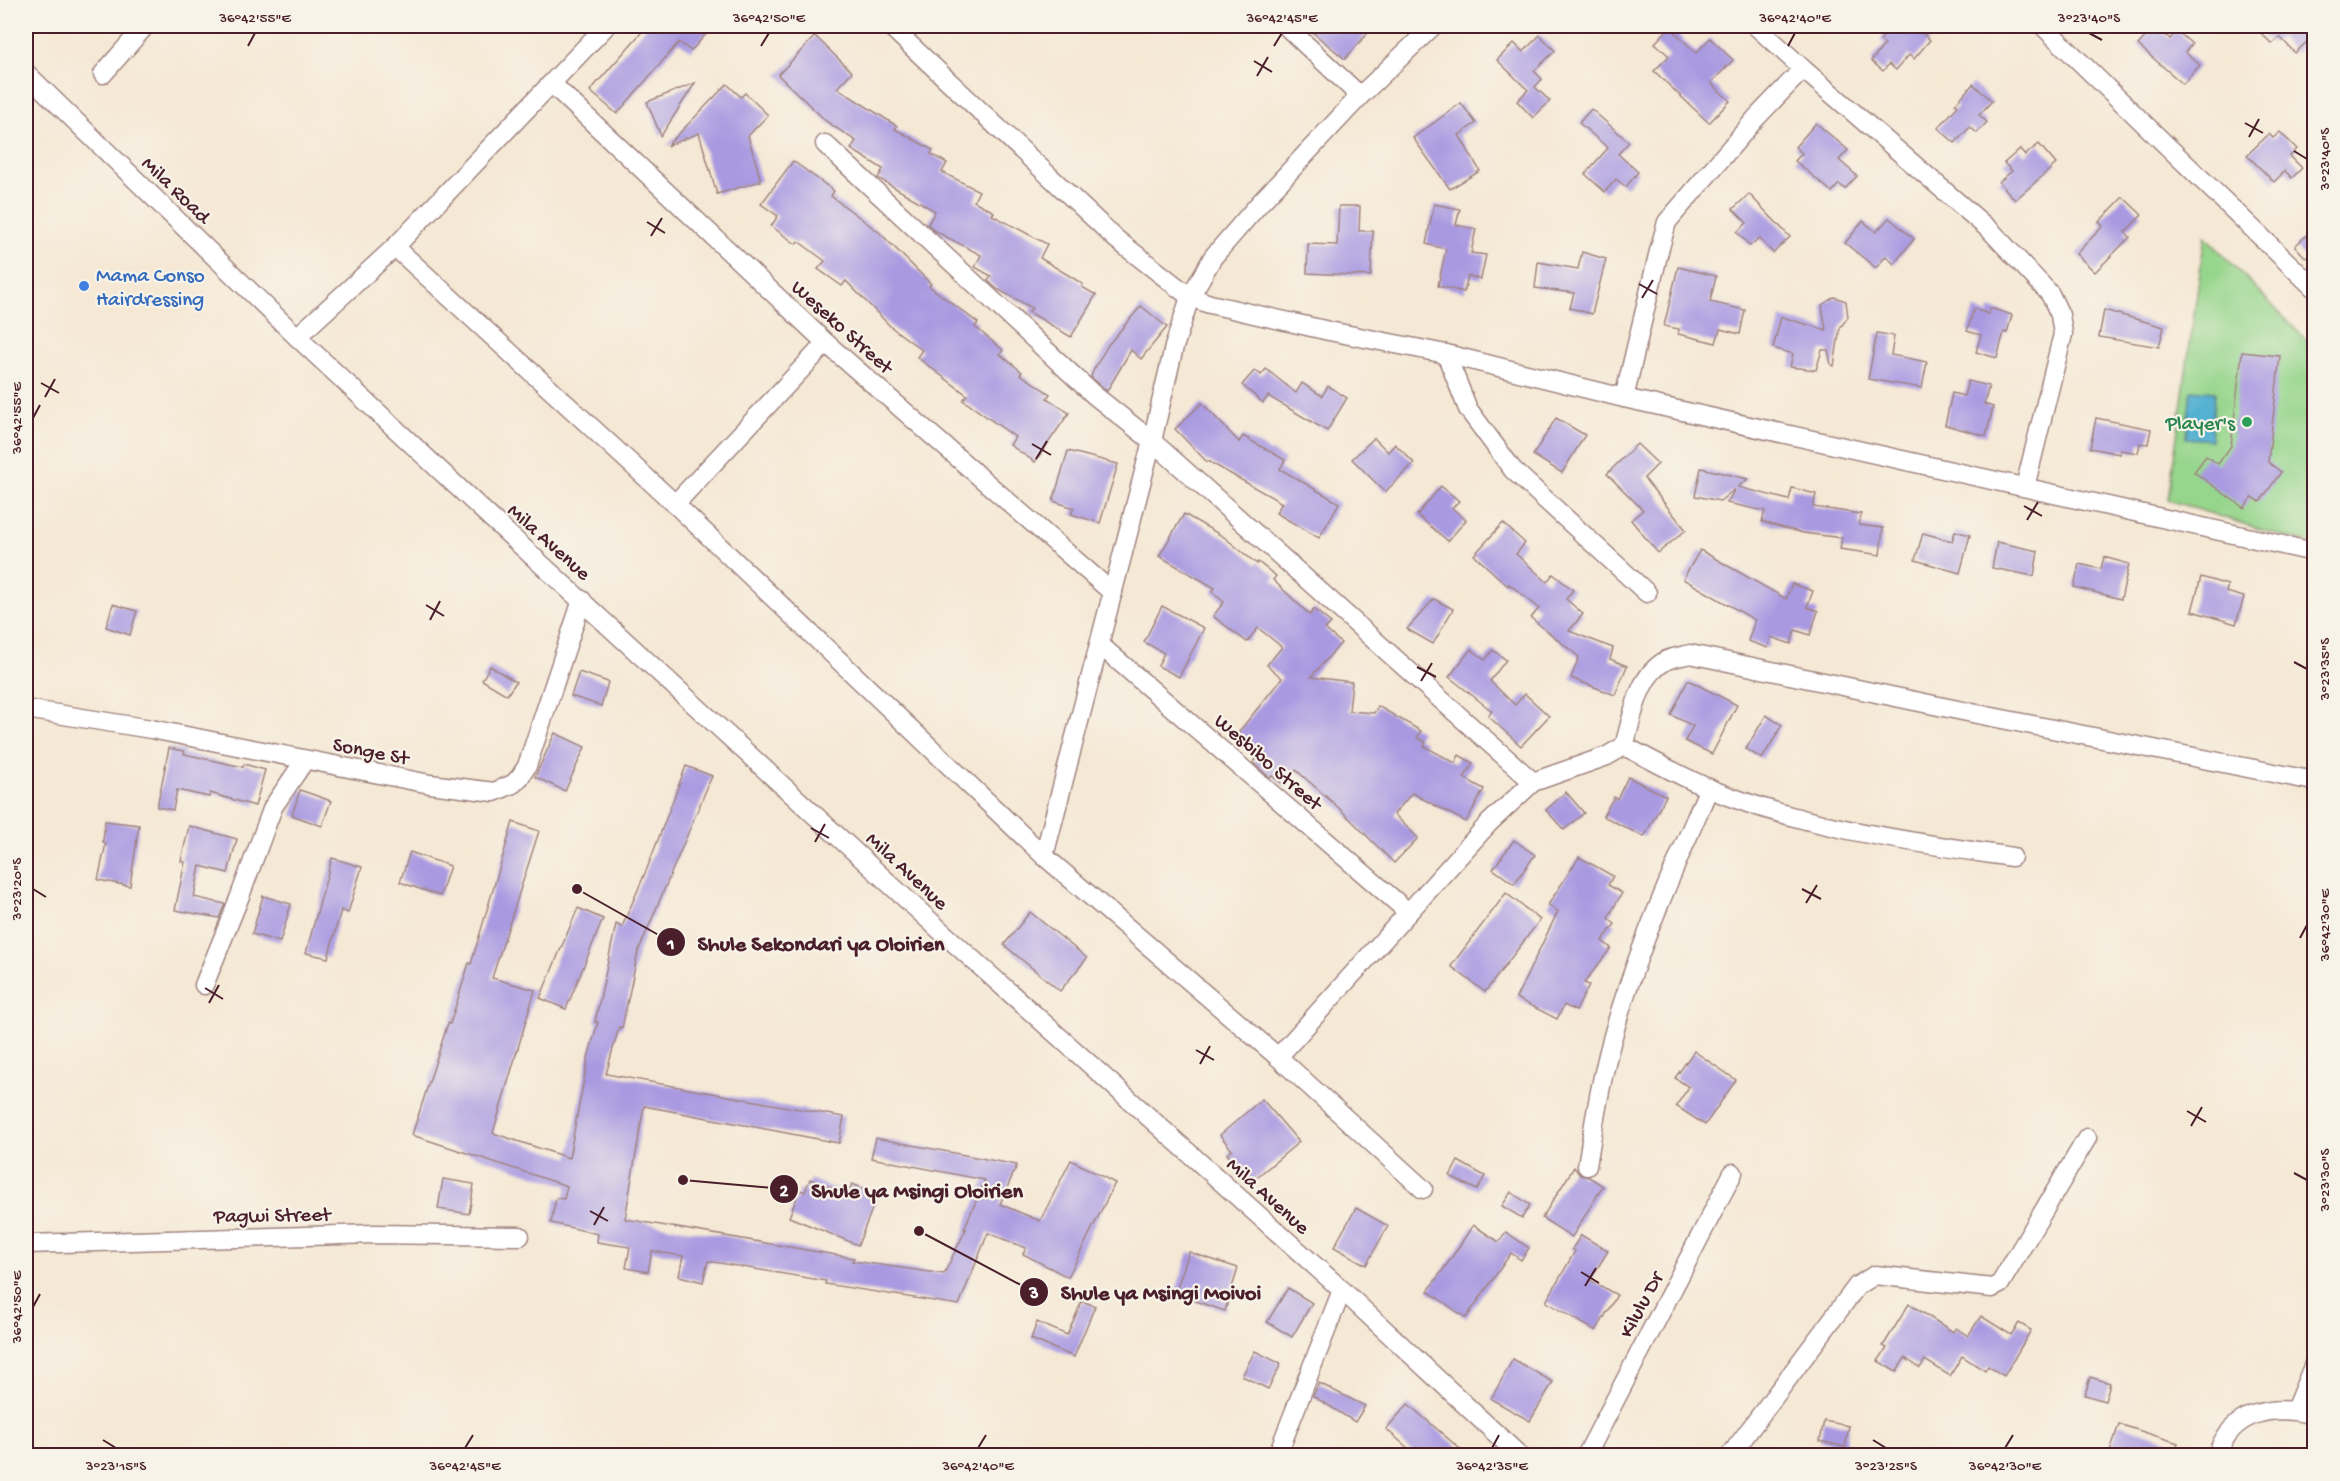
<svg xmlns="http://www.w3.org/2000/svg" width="2340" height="1481" viewBox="0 0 2340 1481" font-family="'Gochi Hand',sans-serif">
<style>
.green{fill:#96d58c;stroke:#707a5c;stroke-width:1.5}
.water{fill:#54b1d2;stroke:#4f687e;stroke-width:1.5}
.building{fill:#a999e1}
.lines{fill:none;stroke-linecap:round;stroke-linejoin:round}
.minor-casing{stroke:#a08480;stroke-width:21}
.minor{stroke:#fff;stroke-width:18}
.ticks{fill:none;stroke:#4a1f2b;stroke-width:2}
.shop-dot{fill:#3f7fe0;stroke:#f7f3e8;stroke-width:2}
.leisure-dot{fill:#2e9e5b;stroke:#f7f3e8;stroke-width:2}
.labels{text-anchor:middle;stroke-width:4.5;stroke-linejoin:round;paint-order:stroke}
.street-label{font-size:21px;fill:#4a1f2b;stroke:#f7f3e8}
.shop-label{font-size:21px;fill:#366cbe;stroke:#f7f3e8;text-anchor:start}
.leisure-label{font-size:21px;fill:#27864d;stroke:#f7f3e8;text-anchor:end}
.leader{fill:none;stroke:#4a1f2b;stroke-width:2}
.callout-dot{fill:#4a1f2b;stroke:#f7f3e8;stroke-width:2}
.mark-label{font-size:18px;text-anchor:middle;font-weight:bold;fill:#fff}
.callout-label{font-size:22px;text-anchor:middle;font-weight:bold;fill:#4a1f2b;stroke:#f7f3e8;stroke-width:4.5;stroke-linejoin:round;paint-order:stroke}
.neatline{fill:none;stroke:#4a1f2b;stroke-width:2}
.ticks-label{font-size:15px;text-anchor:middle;fill:#4a1f2b}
</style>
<rect width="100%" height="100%" fill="#f7f3e8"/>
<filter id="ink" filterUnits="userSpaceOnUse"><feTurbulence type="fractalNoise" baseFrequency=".0167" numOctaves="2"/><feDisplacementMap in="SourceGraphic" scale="12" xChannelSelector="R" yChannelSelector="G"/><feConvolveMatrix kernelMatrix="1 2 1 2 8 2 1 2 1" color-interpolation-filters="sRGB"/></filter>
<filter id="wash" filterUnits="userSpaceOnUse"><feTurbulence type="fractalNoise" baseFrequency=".008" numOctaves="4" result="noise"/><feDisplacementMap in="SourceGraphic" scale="24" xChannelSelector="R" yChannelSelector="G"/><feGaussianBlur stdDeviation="1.35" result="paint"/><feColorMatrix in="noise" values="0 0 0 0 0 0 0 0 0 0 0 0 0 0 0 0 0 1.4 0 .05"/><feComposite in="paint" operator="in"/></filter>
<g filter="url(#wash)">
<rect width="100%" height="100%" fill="#f5e8d4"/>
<polygon class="green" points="2205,236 2303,337 2314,344 2314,544 2278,535 2168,500"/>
<polygon class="water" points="2191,390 2215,392 2211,440 2186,438"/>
<g id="blocks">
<g class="building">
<polygon points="647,26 713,26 691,51 679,42 617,114 590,91"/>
<polygon points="1305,26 1374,26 1345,59"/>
<polygon points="1891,26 1926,26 1921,32 1930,40 1914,59 1909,55 1896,70 1889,64 1883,71 1871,61 1885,44 1880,40"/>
<polygon points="2155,26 2170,39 2177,31 2192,44 2185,52 2200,65 2183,84 2138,45"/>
<polygon points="2254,26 2303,26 2313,36 2295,53 2280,37 2272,44"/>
<polygon points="1670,27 1696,53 1710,38 1733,60 1711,83 1730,101 1709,123 1654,71 1669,56 1655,43"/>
<polygon points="1540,35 1555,51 1534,71 1542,79 1535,87 1550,101 1533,118 1517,101 1528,90 1497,60 1514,43 1523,52"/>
<polygon points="815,36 852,72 837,88 897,126 895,129 933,150 931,154 947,163 942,172 979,191 974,201 994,212 992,215 1047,244 1040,258 1083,284 1082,287 1096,295 1071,337 1029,312 1032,308 997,289 988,281 991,276 975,267 981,255 933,230 928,224 935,211 878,178 883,169 851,149 856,141 827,122 778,75"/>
<polygon points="695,83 661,136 647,102"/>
<polygon points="727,84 741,97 745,93 768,115 748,136 761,181 717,194 699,133 667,146"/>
<polygon points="1973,84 1992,101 1979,115 1987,122 1977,133 1970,127 1955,143 1938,128 1958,106 1955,104"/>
<polygon points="1461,103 1476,123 1459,135 1480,171 1450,189 1413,138"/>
<polygon points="1591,109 1629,142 1618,154 1638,172 1626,187 1616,179 1605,192 1585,174 1608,148 1579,123"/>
<polygon points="1816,123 1848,150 1839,160 1857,176 1845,189 1839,184 1832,192 1795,161 1802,153 1795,147"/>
<polygon points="2280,132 2297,149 2290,156 2302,168 2292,178 2285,171 2274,182 2247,155 2269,134 2273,138"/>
<polygon points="2039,144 2056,164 2015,200 1999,182 2012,171 2004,163 2020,149 2025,155"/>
<polygon points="793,161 834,191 831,196 879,232 931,284 929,286 978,323 975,327 1003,350 1000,354 1022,372 1020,374 1050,394 1047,398 1069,413 1035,462 1010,445 1015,437 963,400 967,395 917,357 922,350 891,327 846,281 842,286 818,269 825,261 798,241 796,244 771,226 778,216 761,204"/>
<polygon points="1749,194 1790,237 1773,253 1759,238 1750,246 1737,232 1747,223 1733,209"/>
<polygon points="2123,197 2142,215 2125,232 2130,237 2095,272 2076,254 2103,226 2099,222"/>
<polygon points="1434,204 1460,209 1456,225 1476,229 1471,253 1486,255 1481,279 1468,276 1464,292 1438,286 1446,249 1426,244"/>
<polygon points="1339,206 1360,206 1359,231 1373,231 1371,276 1307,273 1308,244 1337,245"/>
<polygon points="1889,218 1914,239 1894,264 1886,256 1876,268 1845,243 1863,221 1876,232"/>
<polygon points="2314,228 2314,250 2306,258 2295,246"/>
<polygon points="1582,252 1606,259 1592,314 1570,308 1574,293 1535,288 1538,262 1578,269"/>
<polygon points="1678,267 1716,276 1710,302 1745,310 1740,334 1720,329 1716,343 1678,334 1679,329 1664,326"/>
<polygon points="1834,297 1846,301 1848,317 1840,328 1834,366 1831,365 1828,350 1822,350 1816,370 1790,367 1793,354 1773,348 1781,317 1826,330 1822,305"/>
<polygon points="1141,306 1167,327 1141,359 1131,350 1107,391 1091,377 1093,371 1108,345"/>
<polygon points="1990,308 2012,315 2007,333 2004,332 1997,358 1976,352 1981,335 1967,331 1974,309 1989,314"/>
<polygon points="2104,310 2164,327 2159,347 2099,337"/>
<polygon points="1877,333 1894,336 1891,355 1927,362 1922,388 1868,379"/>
<polygon points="2242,352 2280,356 2268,462 2281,472 2260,502 2252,497 2244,508 2194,472 2206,456 2218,464 2231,446"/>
<polygon points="1266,369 1296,393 1302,383 1322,396 1328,386 1347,398 1327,431 1268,396 1263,403 1242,385 1255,370 1261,375"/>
<polygon points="1968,381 1989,386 1984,404 1993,407 1986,436 1945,425 1952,393 1964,396"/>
<polygon points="1202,403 1239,442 1243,436 1285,460 1280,469 1339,503 1319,538 1276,513 1282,503 1208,461 1207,462 1175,429"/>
<polygon points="1556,418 1585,435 1562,473 1533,455"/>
<polygon points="2096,418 2151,429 2148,444 2140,443 2138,453 2120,450 2120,454 2090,448"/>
<polygon points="1374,438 1388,452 1395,444 1414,463 1385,492 1352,459"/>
<polygon points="1637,444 1658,464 1644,478 1686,530 1658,553 1631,520 1643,510 1607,474"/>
<polygon points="1068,451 1118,464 1100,523 1071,514 1074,508 1053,501"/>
<polygon points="1701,468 1748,479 1738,487 1789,500 1792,488 1816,494 1813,507 1861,514 1859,525 1883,528 1880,555 1840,549 1842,538 1803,533 1762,522 1765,511 1727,503 1735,489 1720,501 1695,496"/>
<polygon points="1441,486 1459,501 1452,508 1466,520 1448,541 1417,515"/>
<polygon points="1184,514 1224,537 1257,564 1258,562 1276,576 1273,580 1310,615 1314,609 1331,623 1325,629 1341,643 1311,677 1352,682 1349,711 1374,713 1378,706 1421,731 1417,738 1426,742 1424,746 1455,763 1459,755 1473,763 1464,778 1484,789 1466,822 1412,793 1394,814 1418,838 1394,863 1340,809 1296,770 1284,785 1272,776 1270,778 1253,763 1260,754 1237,734 1282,678 1267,665 1282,647 1258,628 1247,642 1213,616 1224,602 1212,592 1215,588 1159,556"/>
<polygon points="1503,523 1525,543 1516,554 1547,582 1553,574 1573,590 1566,599 1583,614 1569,631 1613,648 1610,659 1627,666 1615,695 1571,678 1579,657 1531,618 1539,608 1509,584 1508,586 1474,555"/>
<polygon points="1955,531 1970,535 1960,573 1915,560 1923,533 1952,541"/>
<polygon points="1997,542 2038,551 2034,576 1992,568"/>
<polygon points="1700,550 1786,599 1792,584 1813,591 1807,607 1818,611 1810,635 1795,630 1791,644 1771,637 1768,648 1748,641 1755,620 1683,579"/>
<polygon points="2104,557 2129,564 2121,599 2074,587 2079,564 2101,569"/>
<polygon points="2201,577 2228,585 2226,592 2244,597 2236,624 2192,611"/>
<polygon points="1434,599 1453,609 1433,644 1407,629"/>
<polygon points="113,604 137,611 130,635 106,627"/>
<polygon points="1162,606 1204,628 1179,677 1158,666 1164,653 1144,642"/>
<polygon points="1471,649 1485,660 1493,650 1506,660 1490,681 1515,705 1525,694 1549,716 1521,746 1488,716 1492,711 1449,677"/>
<polygon points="490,666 516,682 507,695 482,680"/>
<polygon points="579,672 608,682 601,706 571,696"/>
<polygon points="1688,680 1737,705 1712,754 1685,741 1693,726 1671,715"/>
<polygon points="1766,715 1782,725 1762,759 1746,749"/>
<polygon points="555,733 585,747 565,791 535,777"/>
<polygon points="169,748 184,751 184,754 243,767 244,764 265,770 255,806 210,793 209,797 177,790 173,810 157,807"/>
<polygon points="686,766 712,776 638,952 622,1028 619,1027 606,1074 844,1117 839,1143 644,1106 625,1219 854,1258 852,1261 944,1274 966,1229 964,1229 985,1180 871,1158 876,1138 1017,1165 1000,1204 1040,1221 1071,1160 1115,1183 1068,1277 1023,1254 1026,1248 988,1233 959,1305 825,1284 826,1281 708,1261 703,1282 679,1276 683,1256 652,1251 648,1272 626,1268 630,1247 597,1242 598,1234 551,1223 556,1198 564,1199 567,1186 412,1135 448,1023 450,1024 469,963 471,964 513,822 539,831 492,978 535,990 493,1133 569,1158 588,1058 598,1022 595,1022 616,924 622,927 648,866"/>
<polygon points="1628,777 1666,796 1644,837 1603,816 1614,797 1617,799"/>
<polygon points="300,790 331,801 322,826 292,815"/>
<polygon points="1566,792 1584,813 1564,830 1546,810"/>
<polygon points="105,821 139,825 130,886 98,880 106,843 103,842"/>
<polygon points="189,826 237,839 228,873 200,866 194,897 225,904 219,918 175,910 185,862 181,861"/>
<polygon points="1514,840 1535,855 1514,884 1493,869"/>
<polygon points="410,852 450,866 440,896 400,882"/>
<polygon points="1579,857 1613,876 1608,885 1622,893 1608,918 1615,924 1602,941 1611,948 1584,983 1589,985 1576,1011 1564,1005 1557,1019 1516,998 1558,911 1548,905"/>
<polygon points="332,858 362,867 348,913 341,910 328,958 306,953"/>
<polygon points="1506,893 1540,920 1485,992 1451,966"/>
<polygon points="263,896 291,904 280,942 252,934"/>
<polygon points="578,908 603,919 566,1009 540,998"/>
<polygon points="1030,912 1087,958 1060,991 1004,945"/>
<polygon points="1694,1051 1736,1080 1705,1125 1676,1106 1689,1087 1675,1078"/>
<polygon points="1262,1099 1299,1142 1251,1182 1227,1154 1232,1150 1220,1135"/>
<polygon points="1458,1161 1485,1176 1477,1190 1450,1176"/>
<polygon points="1574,1167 1580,1175 1589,1177 1603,1186 1572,1237 1542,1218"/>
<polygon points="443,1179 474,1184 469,1214 438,1209"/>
<polygon points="810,1179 848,1194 852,1184 878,1194 858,1245 789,1217 800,1190 805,1192"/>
<polygon points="1511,1192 1530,1205 1522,1218 1502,1206"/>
<polygon points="1356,1208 1388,1226 1366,1265 1334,1247"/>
<polygon points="1473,1225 1499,1242 1506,1232 1529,1248 1521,1260 1511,1253 1466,1318 1428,1291 1452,1257"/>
<polygon points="1581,1235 1608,1251 1590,1280 1617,1295 1596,1331 1546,1302 1575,1251 1572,1249"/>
<polygon points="1189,1252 1238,1268 1225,1311 1175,1294"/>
<polygon points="1288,1288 1312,1303 1292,1337 1267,1322"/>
<polygon points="1082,1301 1095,1306 1074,1357 1031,1339 1037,1322 1067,1335"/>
<polygon points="1909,1304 1953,1332 1956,1328 1968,1336 1981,1316 2011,1335 2019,1323 2031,1330 2004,1376 1988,1366 1985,1371 1962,1356 1950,1376 1925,1360 1920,1368 1905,1358 1896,1372 1878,1361 1887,1348 1883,1346"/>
<polygon points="1255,1351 1281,1364 1268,1389 1242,1376"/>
<polygon points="1513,1359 1553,1382 1530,1421 1491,1399"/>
<polygon points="2090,1377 2110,1383 2105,1401 2085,1395"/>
<polygon points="1319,1383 1365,1406 1355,1422 1313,1396"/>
<polygon points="1408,1404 1467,1455 1416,1455 1386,1429"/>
<polygon points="1824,1421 1849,1426 1845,1447 1820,1441"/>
<polygon points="2119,1424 2178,1443 2174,1455 2109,1455"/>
</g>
</g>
</g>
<g filter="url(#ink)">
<use href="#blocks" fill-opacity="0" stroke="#a08480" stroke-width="1.5"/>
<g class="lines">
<defs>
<g id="minor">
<polyline points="890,26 1116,239 1190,297 1210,304 1329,331 1446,354 1624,398 2314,552"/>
<polyline points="1286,26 1360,96"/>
<polyline points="1756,26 1803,69 1992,232 2050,294 2060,315 2063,334 2025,487"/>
<polyline points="2043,26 2314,288"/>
<polyline points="26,73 297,337 491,518 942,932 1342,1290 1520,1456"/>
<polyline points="103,74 145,26"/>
<polyline points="552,84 826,343 1113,593"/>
<polyline points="825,144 1094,395 1152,441 1533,782"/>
<polyline points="395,247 675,504 1044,856 1278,1057 1423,1189"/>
<polyline points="297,337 395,247 606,26"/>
<polyline points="1446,354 1468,409 1513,470 1647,593"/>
<polyline points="1624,398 1659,251 1667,222 1756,118 1803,69"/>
<polyline points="675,504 826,343"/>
<polyline points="1100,645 1408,912"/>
<polyline points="26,709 151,729 430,784 494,792 513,784 520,777 527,766 582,600"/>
<path d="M 1624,746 C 1652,760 1680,776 1710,789 C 1805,828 1911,842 2012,857"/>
<polyline points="1044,856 1152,441 1174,347 1190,297 1213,257 1259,204 1360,96 1433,26"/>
<polyline points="204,985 240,896 273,807 305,760"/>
<path d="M 1278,1057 L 1489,823 L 1533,782 L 1607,756 L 1624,746 C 1633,717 1637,675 1667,660 C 1674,657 1683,656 1690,654 L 1977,714 L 2314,781"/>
<path d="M 1587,1166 C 1592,1135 1597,1103 1604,1072 C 1625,976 1670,878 1709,788"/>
<polyline points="26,1244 375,1234 520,1236"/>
<polyline points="2295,1410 2314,1364"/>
<polyline points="1277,1456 1342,1290"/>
<polyline points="1586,1456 1733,1173"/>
<polyline points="1730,1456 1857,1286 1875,1275 1992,1288 2000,1284 2087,1138"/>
<path d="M 2217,1456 C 2231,1410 2274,1404 2314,1415"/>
</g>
</defs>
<use href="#minor" class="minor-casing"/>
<use href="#minor" class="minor"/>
</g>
</g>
<path class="ticks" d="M 2089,33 L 2102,40M 248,46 L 255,33M 761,46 L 769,33M 1274,46 L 1282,33M 1788,46 L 1795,33M 1254,61 L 1272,72M 1257,76 L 1268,57M 2245,123 L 2263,133M 2249,137 L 2259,119M 2294,151 L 2307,159M 647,222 L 665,233M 651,236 L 662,218M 1639,284 L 1657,294M 1642,298 L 1653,280M 41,383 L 59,393M 45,397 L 55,379M 33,418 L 40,405M 1032,444 L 1051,455M 1036,459 L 1047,441M 2024,506 L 2042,516M 2027,520 L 2038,502M 426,605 L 444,616M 430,620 L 440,601M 2294,662 L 2307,669M 1417,667 L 1436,677M 1421,681 L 1432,663M 811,828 L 829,838M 815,842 L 825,824M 33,889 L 46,897M 1802,889 L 1821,899M 1806,903 L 1817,885M 2300,938 L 2307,925M 205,988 L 223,999M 209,1003 L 219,985M 1196,1050 L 1214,1060M 1200,1064 L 1210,1046M 2187,1111 L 2206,1122M 2191,1126 L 2202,1107M 2294,1173 L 2307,1180M 590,1211 L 608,1221M 594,1225 L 604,1207M 1581,1272 L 1599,1283M 1585,1286 L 1596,1268M 33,1307 L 40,1294M 103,1440 L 116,1448M 1873,1440 L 1886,1448M 465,1448 L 473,1435M 978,1448 L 986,1435M 1492,1448 L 1499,1435M 2005,1448 L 2013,1435"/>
<circle class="shop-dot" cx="84" cy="286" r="6"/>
<circle class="leisure-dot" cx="2247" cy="422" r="6"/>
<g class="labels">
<g class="street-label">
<text transform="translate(177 189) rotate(44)" y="7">Mila Road</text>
<text transform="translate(843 326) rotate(42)" y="7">Weseko Street</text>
<text transform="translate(550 541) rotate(42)" y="7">Mila Avenue</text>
<text transform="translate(371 750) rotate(11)" y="7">Songe St</text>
<text transform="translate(1269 761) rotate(41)" y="7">Wesbibo Street</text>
<text transform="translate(908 870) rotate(43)" y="7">Mila Avenue</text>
<text transform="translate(1269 1195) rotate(42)" y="7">Mila Avenue</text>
<text transform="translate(272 1214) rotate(-1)" y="7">Pagwi Street</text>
<text transform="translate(1640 1304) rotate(-62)" y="7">Kilulu Dr</text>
</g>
<g class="shop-label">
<text x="96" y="281">Mama Conso<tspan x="96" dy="24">Hairdressing</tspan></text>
</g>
<g class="leisure-label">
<text x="2235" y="429">Player's</text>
</g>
</g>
<path class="leader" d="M577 889L671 942M683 1180L784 1189M919 1231L1034 1292"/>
<g class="callout-dot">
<circle cx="577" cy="889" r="6"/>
<circle cx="683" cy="1180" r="6"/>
<circle cx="919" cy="1231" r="6"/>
<circle cx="671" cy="942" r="15"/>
<circle cx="784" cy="1189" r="15"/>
<circle cx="1034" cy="1292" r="15"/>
</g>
<g class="mark-label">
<text x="671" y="949">1</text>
<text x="784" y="1196">2</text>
<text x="1034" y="1298">3</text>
</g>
<g class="callout-label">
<text x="821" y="950">Shule Sekondari ya Oloirien</text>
<text x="917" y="1197">Shule ya Msingi Oloirien</text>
<text x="1161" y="1299">Shule ya Msingi Moivoi</text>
</g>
<rect width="2340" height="1481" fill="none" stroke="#f7f3e8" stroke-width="66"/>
<rect x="33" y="33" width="2274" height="1415" class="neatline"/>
<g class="ticks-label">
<text x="255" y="22">36°42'55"E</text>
<text x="769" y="22">36°42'50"E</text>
<text x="1282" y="22">36°42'45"E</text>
<text x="1795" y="22">36°42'40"E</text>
<text x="2089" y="22">3°23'40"S</text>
<text transform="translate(2324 159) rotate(-90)" y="5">3°23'40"S</text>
<text transform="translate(16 418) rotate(-90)" y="5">36°42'55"E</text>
<text transform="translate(2324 669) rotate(-90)" y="5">3°23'35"S</text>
<text transform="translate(16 889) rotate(-90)" y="5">3°23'20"S</text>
<text transform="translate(2324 925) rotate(-90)" y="5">36°42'30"E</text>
<text transform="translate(2324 1180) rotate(-90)" y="5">3°23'30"S</text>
<text transform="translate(16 1307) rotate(-90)" y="5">36°42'50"E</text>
<text x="116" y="1470">3°23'15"S</text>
<text x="465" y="1470">36°42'45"E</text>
<text x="978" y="1470">36°42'40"E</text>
<text x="1492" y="1470">36°42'35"E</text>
<text x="1886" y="1470">3°23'25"S</text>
<text x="2005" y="1470">36°42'30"E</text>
</g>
</svg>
